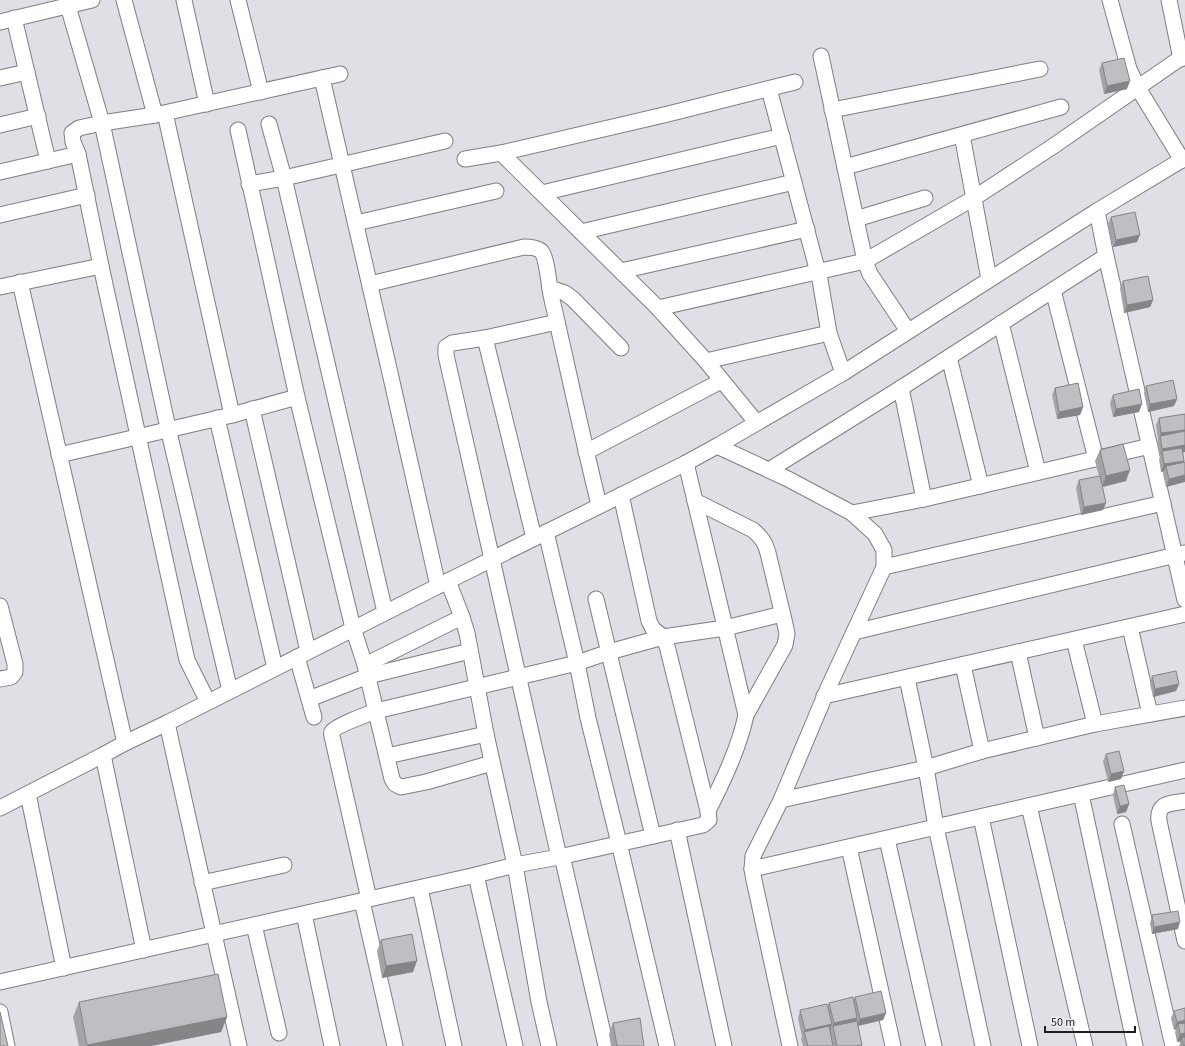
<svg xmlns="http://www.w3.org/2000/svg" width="1185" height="1046" viewBox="0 0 1185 1046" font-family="'Source Sans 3',sans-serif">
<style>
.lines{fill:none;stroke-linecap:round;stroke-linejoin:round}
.minor-casing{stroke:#7e7e83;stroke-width:17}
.minor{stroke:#fff;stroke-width:15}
.wall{fill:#a3a3a8}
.shaded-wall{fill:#858588}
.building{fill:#bebec3;stroke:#858588}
</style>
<rect width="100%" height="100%" fill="#dfe0e5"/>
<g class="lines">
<defs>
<g id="minor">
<polyline points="124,0 155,115"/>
<polyline points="184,0 207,104"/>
<polyline points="238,0 261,92"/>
<polyline points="1110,0 1129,69 1138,88 1182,160"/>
<polyline points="1169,0 1181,59"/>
<polyline points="68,6 102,123 168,428 230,691"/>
<polyline points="14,18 48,161"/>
<polyline points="0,22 92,0"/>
<polyline points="821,56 865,261 870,274 908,331"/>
<polyline points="0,78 27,72"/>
<polyline points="322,78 390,373 438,586"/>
<polyline points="769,89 820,280 829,333 843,373"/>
<polyline points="832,110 1040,69"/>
<polyline points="165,113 232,415"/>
<polyline points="269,124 284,178 385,612"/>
<polyline points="0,125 38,116"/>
<polyline points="238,130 297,397 353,628 365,665 462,617"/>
<polyline points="962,135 989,279"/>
<polyline points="501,153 658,308 706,361 756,422"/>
<polyline points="465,159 501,153 668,114 795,82"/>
<polyline points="845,167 1061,107"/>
<polyline points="0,172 78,154"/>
<polyline points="249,184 284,178 445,141"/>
<polyline points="542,193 782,136"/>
<polyline points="1097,211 1106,256 1185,600"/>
<polyline points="0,215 87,195"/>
<polyline points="856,219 925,198"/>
<polyline points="356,223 496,191"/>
<polyline points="581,232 794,182"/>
<polyline points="621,271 807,229"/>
<polyline points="20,282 125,743"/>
<path d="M 370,284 L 524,247 C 529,247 536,247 541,251 C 547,257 549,286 551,295 C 567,365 582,436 599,505"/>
<polyline points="0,287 101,266"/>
<polyline points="550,288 565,293 573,299 621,348"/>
<polyline points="1053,290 1096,459"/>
<polyline points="658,308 865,261 974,198 1052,147 1185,55"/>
<polyline points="557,322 485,338 452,343 446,347 446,355 559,857"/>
<polyline points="1001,323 1038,472"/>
<polyline points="485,338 534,538"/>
<polyline points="949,357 981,486"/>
<polyline points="706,361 829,333"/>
<polyline points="901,388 924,499"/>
<polyline points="252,409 308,651"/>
<polyline points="217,418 275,668"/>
<polyline points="717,446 788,479 852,513 875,534 884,550 884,567 829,686 781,800 753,856 752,869 754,880 790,1046"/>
<polyline points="586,452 721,381"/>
<polyline points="59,455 232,415 297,397"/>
<path d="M 686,463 L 746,715 C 739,748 723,781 708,811"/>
<polyline points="769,470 901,388 1106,256"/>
<path d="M 695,501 L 753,530 C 762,538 765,542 768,553 L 785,624 L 787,634 L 785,645 L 746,715"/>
<polyline points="852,513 924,499 1150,446"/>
<polyline points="546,532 577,663 588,718 619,843 667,1046"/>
<polyline points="884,567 1163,503"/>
<polyline points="448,581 462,617 467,633 486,734 515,865 539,1002 549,1046"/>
<polyline points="596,599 653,836"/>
<polyline points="0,606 15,664 15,672 11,677 0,679"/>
<polyline points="1130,627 1150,714"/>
<polyline points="854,632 1184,553"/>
<polyline points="1074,640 1095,724"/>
<polyline points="1018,652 1037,738"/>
<polyline points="297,657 314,717"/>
<polyline points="365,665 392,779 395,784 401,787 426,782 492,763"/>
<polyline points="963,665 982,751"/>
<polyline points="907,678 926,768 936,827 983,1046"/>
<polyline points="824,696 1185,614"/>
<polyline points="309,699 368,676 470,651"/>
<polyline points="208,702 187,660 101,266 78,154 73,142 72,133 79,128 102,123 155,115 340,74"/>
<polyline points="167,723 239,1046"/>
<polyline points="103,755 144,950"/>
<polyline points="387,756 486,734"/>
<polyline points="28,794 64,968"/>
<polyline points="1081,794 1135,1046"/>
<polyline points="781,800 926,768 982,751 1095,724 1185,708"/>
<path d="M 1185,801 C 1170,804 1157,802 1159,821 L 1185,941"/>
<polyline points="1029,806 1085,1046"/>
<polyline points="0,808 103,755 125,743 167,723 448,581 686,463 717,446 843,373 1097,211 1185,158"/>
<polyline points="981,817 1030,1046"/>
<polyline points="1122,824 1173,1046"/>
<polyline points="677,830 724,1046"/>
<polyline points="887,839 934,1046"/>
<polyline points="849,847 893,1046"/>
<polyline points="562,856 606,1046"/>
<polyline points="752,869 1185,770"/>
<polyline points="476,875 515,1046"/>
<polyline points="202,883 284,865"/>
<polyline points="420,888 454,1046"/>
<path d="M 369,899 L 332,736 C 332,735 331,733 332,732 C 335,726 368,714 376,711 L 577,663 L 609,652 L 663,637 L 725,628 L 782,614"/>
<polyline points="362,901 395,1046"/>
<polyline points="304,914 332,1046"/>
<polyline points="254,925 279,1033"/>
<polyline points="0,982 476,875 515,865 559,857 703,825 709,820 708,811 667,646 663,637 653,629 649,621 621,495"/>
<polyline points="0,1012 7,1046"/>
</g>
</defs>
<use href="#minor" class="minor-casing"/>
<use href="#minor" class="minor"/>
</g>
<g class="wall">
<polygon points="1102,63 1127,89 1104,94 1099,70"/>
<polygon points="1111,217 1137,242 1113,247 1108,224"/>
<polygon points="1123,281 1153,300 1150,307 1124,313 1120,288"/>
<polygon points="1146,386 1177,399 1174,406 1148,412 1144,393"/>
<polygon points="1055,388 1083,407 1080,415 1057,419 1052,395"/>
<polygon points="1113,395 1139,412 1113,417 1110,403"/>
<polygon points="1185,414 1185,452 1183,452 1166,487 1163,474 1164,471 1161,472 1159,459 1160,457 1157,444 1158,440 1156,425 1159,418"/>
<polygon points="1100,450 1126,481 1103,487 1103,510 1081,515 1076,488 1079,480 1099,476 1095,461"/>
<polygon points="1152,676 1179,684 1176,691 1153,697 1150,684"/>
<polygon points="1106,754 1124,771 1121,779 1108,782 1103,761"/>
<polygon points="1115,787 1129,804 1126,812 1117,814 1113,795"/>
<polygon points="1152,915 1178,929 1152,934 1150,923"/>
<polygon points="381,940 413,972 382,978 377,951"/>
<polygon points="855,997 886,1013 883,1020 858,1026 862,1046 803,1046 801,1039 802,1037 798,1018 800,1010 827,1006 829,1003 853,1001"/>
<polygon points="79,1002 227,1017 221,1032 151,1046 79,1046 73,1017"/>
<polygon points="1174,1011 1185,1046 1179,1046 1181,1041 1177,1042 1175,1032 1176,1029 1174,1030 1171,1018"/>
<polygon points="613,1023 644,1046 611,1046 609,1034"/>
</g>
<g class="shaded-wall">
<polygon points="1130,81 1127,89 1104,94 1107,86"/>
<polygon points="1140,235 1137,242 1113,247 1116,240"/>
<polygon points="1153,300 1150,307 1124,313 1127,305"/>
<polygon points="1177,399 1174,406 1148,412 1150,404"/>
<polygon points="1142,404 1139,412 1113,417 1116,409"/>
<polygon points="1083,407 1080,415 1057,419 1059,412"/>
<polygon points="1185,430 1185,437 1160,437 1161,433"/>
<polygon points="1185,445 1185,452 1163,456 1162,451 1160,457 1162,449"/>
<polygon points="1184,461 1181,468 1166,466 1164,471 1161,472 1164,464"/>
<polygon points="1130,470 1126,481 1102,487 1106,476"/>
<polygon points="1185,475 1185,482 1166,487 1169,479"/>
<polygon points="1106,503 1103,510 1081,515 1084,507"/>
<polygon points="1179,684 1176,691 1153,697 1155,689"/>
<polygon points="1124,771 1121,779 1108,782 1111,774"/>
<polygon points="1129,804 1126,812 1117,814 1120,806"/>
<polygon points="1180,922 1178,929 1152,934 1154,927"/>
<polygon points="417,961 413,972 382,978 386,966"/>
<polygon points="886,1013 883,1020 857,1026 860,1019"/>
<polygon points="227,1017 221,1032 151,1046 87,1046 87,1045"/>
<polygon points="857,1018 855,1026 833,1026 834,1023"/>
<polygon points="1185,1020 1185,1027 1178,1024 1176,1029 1174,1030 1177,1022"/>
<polygon points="832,1024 829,1032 804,1032 805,1030"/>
<polygon points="1185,1033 1185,1040 1182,1038 1181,1041 1177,1042 1180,1034"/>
</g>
<g class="building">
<polygon points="1124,58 1130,81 1107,86 1102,63"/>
<polygon points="1135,212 1140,235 1116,240 1111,217"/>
<polygon points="1148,276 1153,300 1127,305 1123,281"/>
<polygon points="1173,380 1177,399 1150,404 1146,386"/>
<polygon points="1078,383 1083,407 1059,412 1055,388"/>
<polygon points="1139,389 1142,404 1116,409 1113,395"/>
<polygon points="1185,414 1185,430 1161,433 1159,418"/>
<polygon points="1185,431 1185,445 1162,449 1160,436"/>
<polygon points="1123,444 1130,470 1106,476 1100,450"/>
<polygon points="1182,448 1184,461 1164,464 1162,451"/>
<polygon points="1185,462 1185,475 1169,479 1166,466"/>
<polygon points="1100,476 1106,503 1084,507 1079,480"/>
<polygon points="1176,671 1179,684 1155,689 1152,676"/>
<polygon points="1119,751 1124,771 1111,774 1106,754"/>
<polygon points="1124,785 1129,804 1120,806 1115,787"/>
<polygon points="1178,911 1180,922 1154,927 1152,915"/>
<polygon points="412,934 417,961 386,966 381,940"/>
<polygon points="218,974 227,1017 87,1045 79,1002"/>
<polygon points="881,991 886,1013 860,1019 855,997"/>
<polygon points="853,997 857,1018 834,1023 829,1003"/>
<polygon points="827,1004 832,1024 805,1030 800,1010"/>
<polygon points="1185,1008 1185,1020 1177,1022 1174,1011"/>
<polygon points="0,1012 8,1046 0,1046"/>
<polygon points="640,1018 644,1046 617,1046 613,1023"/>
<polygon points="857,1021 862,1045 856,1046 837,1046 833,1026"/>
<polygon points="1185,1023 1185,1033 1180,1034 1178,1024"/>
<polygon points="829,1026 833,1046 808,1046 804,1032"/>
<polygon points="1185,1037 1185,1046 1184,1046 1182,1038"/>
</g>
<path d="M1045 1026v6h90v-6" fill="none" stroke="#1f1f21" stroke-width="2"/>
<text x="1051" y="1026" font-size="12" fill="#1f1f21" stroke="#ededf2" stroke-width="3" paint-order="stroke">50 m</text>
</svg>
